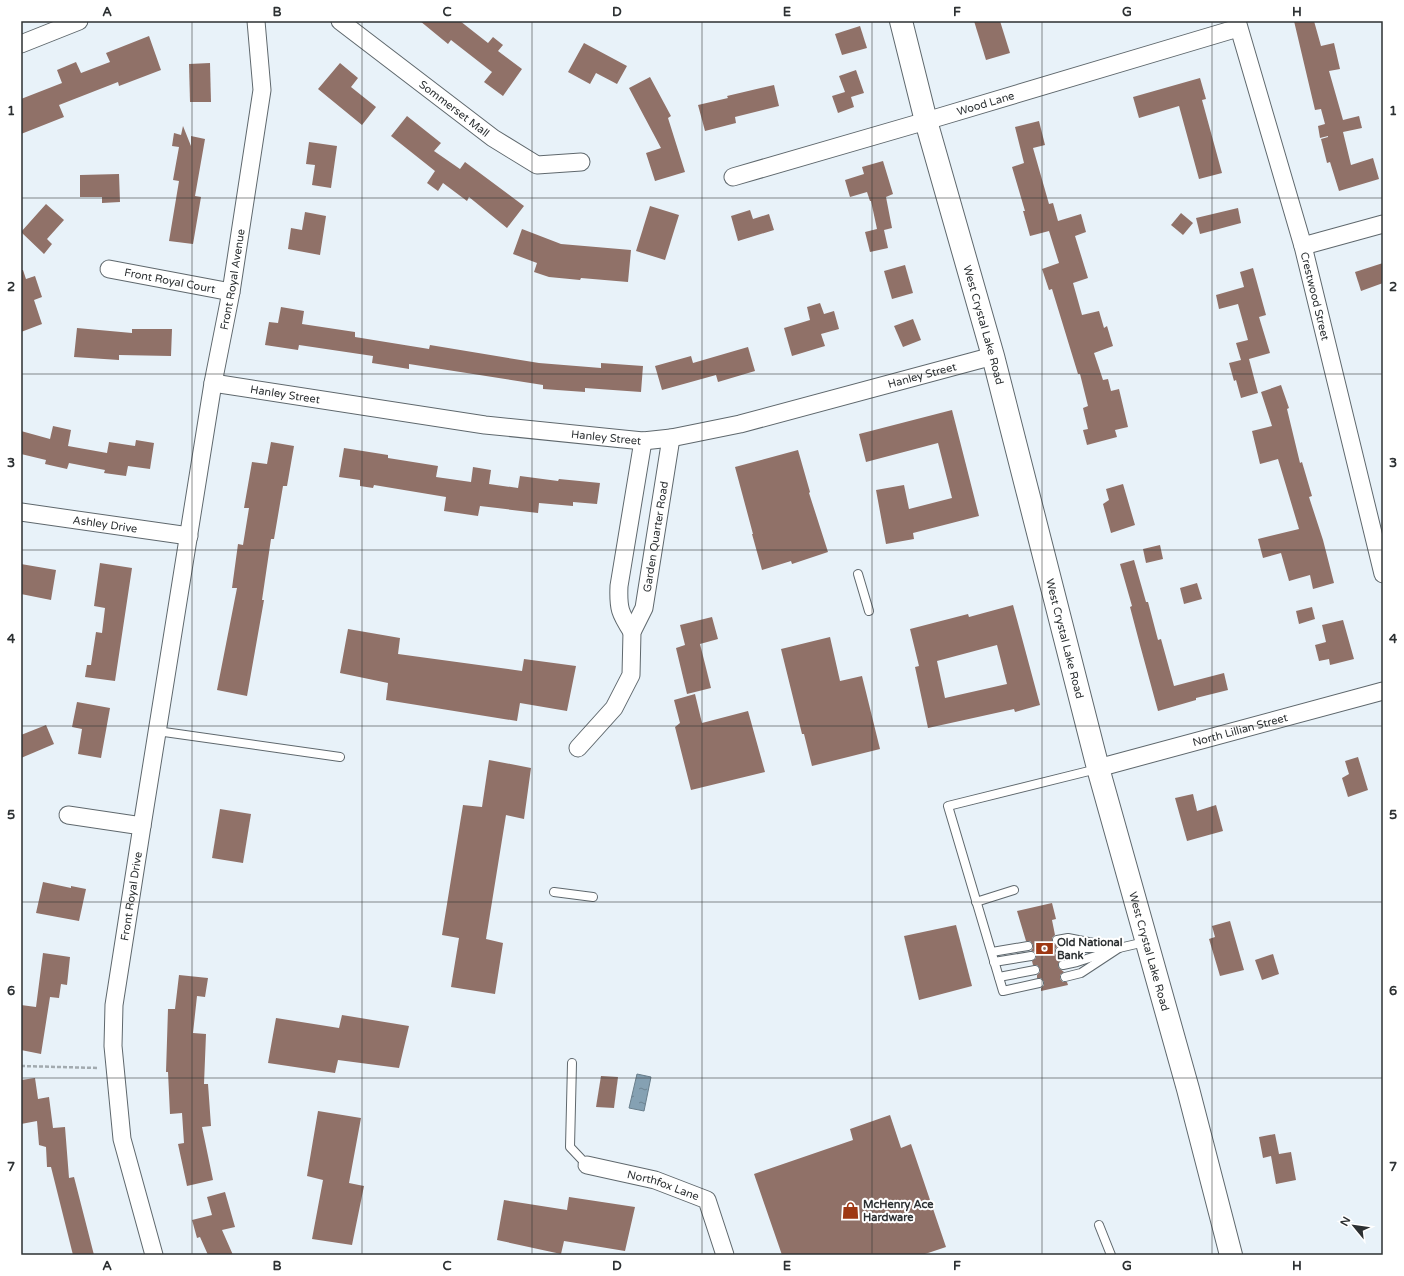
<svg xmlns="http://www.w3.org/2000/svg" width="1404" height="1276" viewBox="0 0 1404 1276" font-family="'Varela Round',sans-serif">
<style>
.water{fill:url(#water-ripples);stroke:#6a7f8c}
.building{fill:#907168;fill-rule:evenodd}
.lines{fill:none;stroke-linecap:round;stroke-linejoin:round}
.lane-casing{stroke:#5f686d;stroke-width:10}
.street-casing{stroke:#5f686d;stroke-width:19}
.secondary-casing{stroke:#5f686d;stroke-width:24}
.path{stroke:#a2aaaf;stroke-width:2.5;stroke-dasharray:4 2;stroke-linecap:butt}
.lane{stroke:#fff;stroke-width:8}
.street{stroke:#fff;stroke-width:17}
.secondary{stroke:#fff;stroke-width:22}
.grid{fill:none;stroke:#2c3032;stroke-width:1;stroke-opacity:0.55}
.labels{text-anchor:middle;stroke-width:4;stroke-linejoin:round;paint-order:stroke}
.street-label{font-size:11px;fill:#2c3032;stroke:#fff}
.poi-label{font-size:11px;font-weight:bold;fill:#2c3032;stroke:#fff;text-anchor:start}
.neatline{fill:none;stroke:#2c3032;stroke-width:1.5}
.grid-label{font-size:13px;text-anchor:middle;font-weight:bold;fill:#2c3032}
</style>
<defs>
<pattern id="water-ripples" width="26" height="14" patternUnits="userSpaceOnUse"><rect width="26" height="14" fill="#85a1b3"/><path d="M2 4q2-2 4 0t4 0M15 11q2-2 4 0t4 0" fill="none" stroke="#6d8492"/></pattern>
</defs>
<rect width="100%" height="100%" fill="#e8f2f9"/>
<polygon class="water" points="637,1074 651,1077 644,1111 629,1108"/>
<g class="building">
<polygon points="420,21 460,21 488,43 493,37 503,45 498,51 522,69 503,96 484,82 492,72 451,40 448,44"/>
<polygon points="974,21 1000,21 1010,53 986,60"/>
<polygon points="1294,21 1314,21 1321,46 1334,43 1340,69 1329,71 1343,120 1359,116 1362,128 1343,132 1351,165 1373,158 1379,179 1339,191 1330,162 1327,163 1321,139 1328,137 1328,136 1320,138 1318,126 1325,124 1321,109 1315,110"/>
<polygon points="860,26 867,48 842,55 835,34"/>
<polygon points="149,36 161,70 119,86 118,82 59,105 64,117 21,134 21,99 62,83 57,70 76,62 81,73 110,62 106,53"/>
<polygon points="584,43 627,66 617,84 596,73 590,84 568,72"/>
<polygon points="210,63 211,102 190,102 189,64"/>
<polygon points="340,63 358,78 351,87 376,107 362,125 318,89"/>
<polygon points="856,70 864,93 851,97 854,107 838,113 832,96 845,92 839,76"/>
<polygon points="650,77 671,116 668,118 685,172 655,181 646,153 661,148 629,88"/>
<polygon points="1200,78 1206,99 1202,100 1222,173 1199,179 1179,106 1139,118 1133,97"/>
<polygon points="774,85 779,106 735,117 736,123 705,131 698,105 728,98 727,96"/>
<polygon points="407,116 441,143 434,151 460,169 465,162 524,206 507,228 469,197 467,201 443,183 438,191 427,183 435,171 391,136"/>
<polygon points="1039,121 1045,145 1033,148 1049,204 1053,203 1058,221 1081,214 1086,232 1075,236 1088,278 1073,283 1082,315 1099,311 1104,328 1107,326 1113,346 1094,353 1103,380 1108,379 1111,391 1119,389 1128,427 1115,430 1117,437 1087,445 1083,430 1088,429 1083,408 1088,406 1080,374 1078,374 1052,289 1049,290 1042,269 1059,263 1049,231 1030,236 1023,211 1025,211 1012,167 1024,163 1015,127"/>
<polygon points="183,126 191,146 191,136 205,139 195,196 201,197 193,244 169,241 179,181 173,180 179,147 172,146 174,133 181,135"/>
<polygon points="309,142 337,146 331,188 312,185 315,165 306,164"/>
<polygon points="883,161 893,194 886,197 892,228 884,230 888,248 870,252 865,232 877,229 871,201 870,201 867,192 850,197 845,180 864,174 862,167"/>
<polygon points="119,174 120,202 102,203 102,197 80,197 80,175"/>
<polygon points="46,204 64,220 47,239 52,244 44,254 21,232"/>
<polygon points="650,206 679,215 665,260 636,251"/>
<polygon points="1238,208 1241,223 1200,234 1196,218"/>
<polygon points="750,210 753,219 769,214 774,230 738,241 731,216"/>
<polygon points="305,212 326,216 320,255 288,249 291,228 302,230"/>
<polygon points="1181,213 1193,223 1183,235 1171,225"/>
<polygon points="522,229 561,244 631,250 628,282 581,278 580,280 549,277 534,272 537,263 513,254"/>
<polygon points="1383,263 1383,283 1361,291 1355,272"/>
<polygon points="905,265 913,293 892,299 884,271"/>
<polygon points="1253,268 1266,315 1259,317 1270,353 1249,359 1258,393 1241,398 1236,380 1234,381 1229,363 1241,360 1236,343 1248,340 1238,304 1219,309 1216,295 1244,287 1240,272"/>
<polygon points="21,270 23,270 26,279 35,276 42,297 34,300 42,324 21,332"/>
<polygon points="820,303 824,314 834,311 839,329 821,334 825,346 792,356 784,328 810,320 807,307"/>
<polygon points="281,307 304,311 302,324 355,332 355,337 429,349 430,345 539,363 601,368 601,363 643,366 641,392 585,388 585,392 543,389 543,385 409,364 409,369 372,363 373,356 299,345 298,350 265,345 269,322 278,323"/>
<polygon points="913,319 921,340 903,347 894,326"/>
<polygon points="77,328 132,333 132,329 172,329 171,356 119,355 119,360 74,357"/>
<polygon points="748,347 755,371 718,382 716,375 662,390 655,366 691,356 693,363"/>
<polygon points="1281,385 1289,408 1287,409 1300,463 1302,462 1312,496 1309,497 1323,540 1334,583 1313,589 1310,575 1289,581 1281,553 1263,558 1258,539 1299,529 1278,459 1260,464 1252,431 1272,426 1261,392"/>
<polygon points="952,410 979,516 913,533 914,539 886,544 876,490 904,485 909,509 952,498 938,443 866,462 859,434"/>
<polygon points="53,426 71,430 68,446 107,453 109,442 135,446 136,440 154,443 150,469 128,466 126,476 104,473 105,470 69,463 67,469 45,464 46,460 21,454 21,431 50,439"/>
<polygon points="271,442 294,446 287,486 283,486 274,539 271,539 262,600 264,600 247,696 217,690 237,588 232,588 238,544 243,545 249,508 244,508 252,462 267,464"/>
<polygon points="344,448 388,455 388,458 438,466 436,477 471,482 473,467 491,470 489,484 518,488 520,476 558,481 559,479 600,483 597,504 573,502 573,506 539,503 538,513 480,506 478,516 444,511 446,497 374,485 373,488 360,486 360,480 339,477"/>
<polygon points="798,450 810,492 809,493 828,552 792,564 791,561 762,570 752,534 753,534 735,467"/>
<polygon points="1123,484 1135,525 1111,533 1103,504 1109,500 1106,489"/>
<polygon points="1160,545 1163,559 1146,563 1143,549"/>
<polygon points="1134,560 1146,602 1148,602 1158,640 1161,639 1174,686 1224,673 1228,690 1196,698 1196,700 1158,711 1140,645 1130,607 1132,606 1120,564"/>
<polygon points="100,563 132,568 115,681 85,677 87,665 91,665 96,632 102,633 105,608 94,606"/>
<polygon points="21,564 56,570 51,600 21,594"/>
<polygon points="1197,583 1202,599 1184,604 1180,588"/>
<path d="M 1013,605 L 1040,705 L 1015,712 L 1014,709 L 928,728 L 915,667 L 919,666 L 910,629 L 968,614 L 969,617 ZM 997,645 L 1007,684 L 945,698 L 937,661 Z"/>
<polygon points="1312,607 1315,619 1299,624 1296,611"/>
<polygon points="712,617 718,639 700,644 711,688 687,694 676,648 685,645 680,625"/>
<polygon points="1343,620 1354,659 1330,665 1329,659 1319,661 1315,645 1326,642 1322,625"/>
<polygon points="348,629 400,638 398,654 522,671 524,659 576,666 567,711 520,703 517,721 386,700 388,683 340,673"/>
<polygon points="830,637 840,681 862,676 880,749 812,766 804,734 802,734 781,649"/>
<polygon points="695,694 702,723 748,711 765,772 691,790 675,727 680,723 674,700"/>
<polygon points="77,702 110,708 101,758 78,754 82,729 72,727"/>
<polygon points="46,725 54,744 21,758 21,735"/>
<polygon points="1358,757 1368,790 1348,797 1342,778 1349,774 1345,761"/>
<polygon points="489,760 531,768 524,819 506,815 486,939 503,943 495,994 451,987 459,938 442,935 463,805 482,807"/>
<polygon points="1193,794 1197,811 1216,805 1223,831 1187,841 1175,798"/>
<polygon points="220,809 251,814 243,863 212,858"/>
<polygon points="43,882 71,888 71,886 86,889 79,921 36,913"/>
<polygon points="1052,903 1056,919 1052,920 1055,935 1052,938 1052,941 1055,945 1058,945 1055,949 1055,953 1056,955 1061,956 1062,960 1058,964 1059,968 1064,972 1060,975 1060,979 1063,982 1067,982 1068,985 1041,991 1041,988 1044,985 1044,982 1041,978 1037,978 1037,975 1040,972 1040,969 1037,965 1033,965 1032,961 1036,958 1036,956 1035,952 1031,951 1033,948 1033,945 1030,941 1026,941 1017,911"/>
<polygon points="1230,921 1244,970 1220,976 1209,939 1215,937 1212,926"/>
<polygon points="956,925 972,986 919,1000 904,936"/>
<polygon points="43,953 70,957 67,985 61,984 59,998 50,997 41,1054 21,1050 21,1005 36,1007"/>
<polygon points="1273,954 1279,974 1262,980 1255,960"/>
<polygon points="179,975 208,978 205,997 197,996 193,1033 206,1034 204,1084 208,1084 211,1126 202,1127 213,1180 187,1186 178,1144 184,1143 182,1113 170,1114 168,1072 166,1072 168,1009 175,1009"/>
<polygon points="342,1015 409,1026 399,1068 338,1060 335,1073 268,1063 276,1018 339,1028"/>
<polygon points="601,1076 618,1077 614,1108 596,1107"/>
<polygon points="35,1078 38,1099 49,1097 53,1128 65,1127 69,1178 74,1177 94,1255 73,1255 51,1167 47,1167 46,1147 39,1145 37,1121 21,1124 21,1080"/>
<polygon points="318,1111 361,1118 349,1183 364,1186 352,1245 312,1239 323,1180 307,1176"/>
<polygon points="890,1115 901,1148 911,1144 946,1247 922,1255 782,1255 754,1174 853,1140 850,1129"/>
<polygon points="1275,1134 1279,1154 1291,1152 1296,1180 1276,1184 1271,1156 1263,1158 1259,1137"/>
<polygon points="225,1192 235,1227 222,1230 233,1255 208,1255 200,1237 197,1238 192,1220 212,1215 207,1197"/>
<polygon points="569,1197 635,1207 625,1251 564,1241 561,1254 497,1240 504,1200 567,1210"/>
</g>
<g class="lines">
<defs>
<g id="lane">
<polyline points="858,574 869,611"/>
<polyline points="157,731 340,757"/>
<polyline points="554,892 593,897"/>
<polyline points="976,902 1014,890"/>
<polyline points="1057,940 1068,938 1119,948"/>
<polyline points="1060,951 1073,948 1100,948"/>
<polyline points="992,952 1028,946"/>
<polyline points="994,962 1031,956"/>
<polyline points="1063,965 1077,962 1108,952"/>
<polyline points="999,977 1035,970"/>
<polyline points="1065,977 1081,973 1119,948 1145,942"/>
<polyline points="1039,983 1003,991 948,806 1097,769"/>
<polyline points="572,1063 570,1147 587,1165"/>
<polyline points="1099,1225 1111,1255"/>
</g>
<g id="street">
<path id="s1" d="M 340,21 L 493,138 L 537,165 L 581,162"/>
<path id="s2" d="M 1237,21 L 1303,246 L 1383,574"/>
<polyline points="21,44 79,21"/>
<path id="s3" d="M 733,177 L 926,121 L 1238,28"/>
<polyline points="1303,246 1383,224"/>
<path id="s4" d="M 109,269 L 231,292"/>
<path id="s5" d="M 213,383 L 485,425 L 643,441 L 671,438 L 740,424 L 993,356"/>
<path id="s6" d="M 21,512 L 189,536"/>
<path d="M 632,632 C 620,613 618,609 619,586 L 643,441"/>
<path id="s7" d="M 578,748 L 614,708 L 631,675 L 632,632 L 644,608 L 671,438"/>
<path id="s8" d="M 1098,768 L 1383,691"/>
<polyline points="68,815 142,826"/>
<path id="s9" d="M 587,1165 L 655,1180 L 707,1200 L 725,1255"/>
<path id="s10" d="M 154,1255 L 122,1139 L 113,1046 L 114,1005 L 142,826 L 213,383 L 231,292 L 262,90 L 256,21"/>
</g>
<g id="secondary">
<path id="s11" d="M 901,21 L 926,121 L 993,356 L 1098,768 L 1188,1089 L 1231,1255"/>
</g>
</defs>
<use href="#lane" class="lane-casing"/>
<use href="#street" class="street-casing"/>
<use href="#secondary" class="secondary-casing"/>
<polyline class="path" points="21,1066 98,1068"/>
<use href="#lane" class="lane"/>
<use href="#street" class="street"/>
<use href="#secondary" class="secondary"/>
</g>
<path class="grid" d="M 192,21 L 192,1255M 362,21 L 362,1255M 532,21 L 532,1255M 702,21 L 702,1255M 872,21 L 872,1255M 1042,21 L 1042,1255M 1212,21 L 1212,1255M 21,198 L 1383,198M 21,374 L 1383,374M 21,550 L 1383,550M 21,726 L 1383,726M 21,902 L 1383,902M 21,1078 L 1383,1078"/>
<defs>
<symbol id="bank-bare" viewBox="-9 -9 18 18"><path d="M-6-4H6V4H-6ZM0-2.3a2.3 2.3 0 1 0 0 4.6a2.3 2.3 0 1 0 0-4.6Z" fill="#9e3814" stroke="#fff" stroke-width="2.5" paint-order="stroke"/></symbol>
<symbol id="shop-bare" viewBox="-9 -9 18 18"><path d="M-5-2.5h2.3a2.7 3.5 0 0 1 5.4 0H5L5.5 6h-11ZM-1.5-2.5h3a1.5 2.3 0 0 0-3 0Z" fill="#9e3814" stroke="#fff" stroke-width="2.5" paint-order="stroke"/></symbol>
</defs>
<g fill-rule="evenodd">
<use href="#bank-bare" x="1032" y="936" width="25" height="25"/>
<use href="#shop-bare" x="838" y="1198" width="25" height="25"/>
</g>
<g class="labels">
<g class="street-label">
<text dy="4" stroke="none"><textPath href="#s3" startOffset="263">Wood Lane</textPath></text>
<text dy="4" stroke="none"><textPath href="#s1" startOffset="144">Sommerset Mall</textPath></text>
<text dy="4" stroke="none"><textPath href="#s10" startOffset="990">Front Royal Avenue</textPath></text>
<text dy="4" stroke="none"><textPath href="#s4" startOffset="62">Front Royal Court</textPath></text>
<text dy="4" stroke="none"><textPath href="#s2" startOffset="286">Crestwood Street</textPath></text>
<text dy="4" stroke="none"><textPath href="#s11" startOffset="315">West Crystal Lake Road</textPath></text>
<text dy="4" stroke="none"><textPath href="#s5" startOffset="721">Hanley Street</textPath></text>
<text dy="4" stroke="none"><textPath href="#s5" startOffset="73">Hanley Street</textPath></text>
<text dy="4" stroke="none"><textPath href="#s5" startOffset="397">Hanley Street</textPath></text>
<text dy="4" stroke="none"><textPath href="#s6" startOffset="85">Ashley Drive</textPath></text>
<text dy="4" stroke="none"><textPath href="#s7" startOffset="233">Garden Quarter Road</textPath></text>
<text dy="4" stroke="none"><textPath href="#s11" startOffset="639">West Crystal Lake Road</textPath></text>
<text dy="4" stroke="none"><textPath href="#s8" startOffset="147">North Lillian Street</textPath></text>
<text dy="4" stroke="none"><textPath href="#s10" startOffset="365">Front Royal Drive</textPath></text>
<text dy="4" stroke="none"><textPath href="#s11" startOffset="963">West Crystal Lake Road</textPath></text>
<text dy="4" stroke="none"><textPath href="#s9" startOffset="79">Northfox Lane</textPath></text>
</g>
<g class="poi-label">
<text x="1057" y="946">Old National<tspan x="1057" dy="13">Bank</tspan></text>
<text x="863" y="1208">McHenry Ace<tspan x="863" dy="13">Hardware</tspan></text>
</g>
</g>
<rect width="1404" height="1276" fill="none" stroke="#ffffff" stroke-width="44"/>
<g transform="translate(1354 1226) rotate(299)" stroke="#ffffff" stroke-width="3" paint-order="stroke">
<path d="M0-3L7 15L0 10L-7 15Z" fill="#2c3032"/>
<text y="-6" font-size="11" font-weight="bold" text-anchor="middle" fill="#2c3032">N</text>
</g>
<rect x="22" y="22" width="1360" height="1232" class="neatline"/>
<g class="grid-label">
<text x="107" y="16">A</text>
<text x="277" y="16">B</text>
<text x="447" y="16">C</text>
<text x="617" y="16">D</text>
<text x="787" y="16">E</text>
<text x="957" y="16">F</text>
<text x="1127" y="16">G</text>
<text x="1297" y="16">H</text>
<text x="11" y="115">1</text>
<text x="1393" y="115">1</text>
<text x="11" y="291">2</text>
<text x="1393" y="291">2</text>
<text x="11" y="467">3</text>
<text x="1393" y="467">3</text>
<text x="11" y="643">4</text>
<text x="1393" y="643">4</text>
<text x="11" y="819">5</text>
<text x="1393" y="819">5</text>
<text x="11" y="995">6</text>
<text x="1393" y="995">6</text>
<text x="11" y="1171">7</text>
<text x="1393" y="1171">7</text>
<text x="107" y="1270">A</text>
<text x="277" y="1270">B</text>
<text x="447" y="1270">C</text>
<text x="617" y="1270">D</text>
<text x="787" y="1270">E</text>
<text x="957" y="1270">F</text>
<text x="1127" y="1270">G</text>
<text x="1297" y="1270">H</text>
</g>
</svg>
